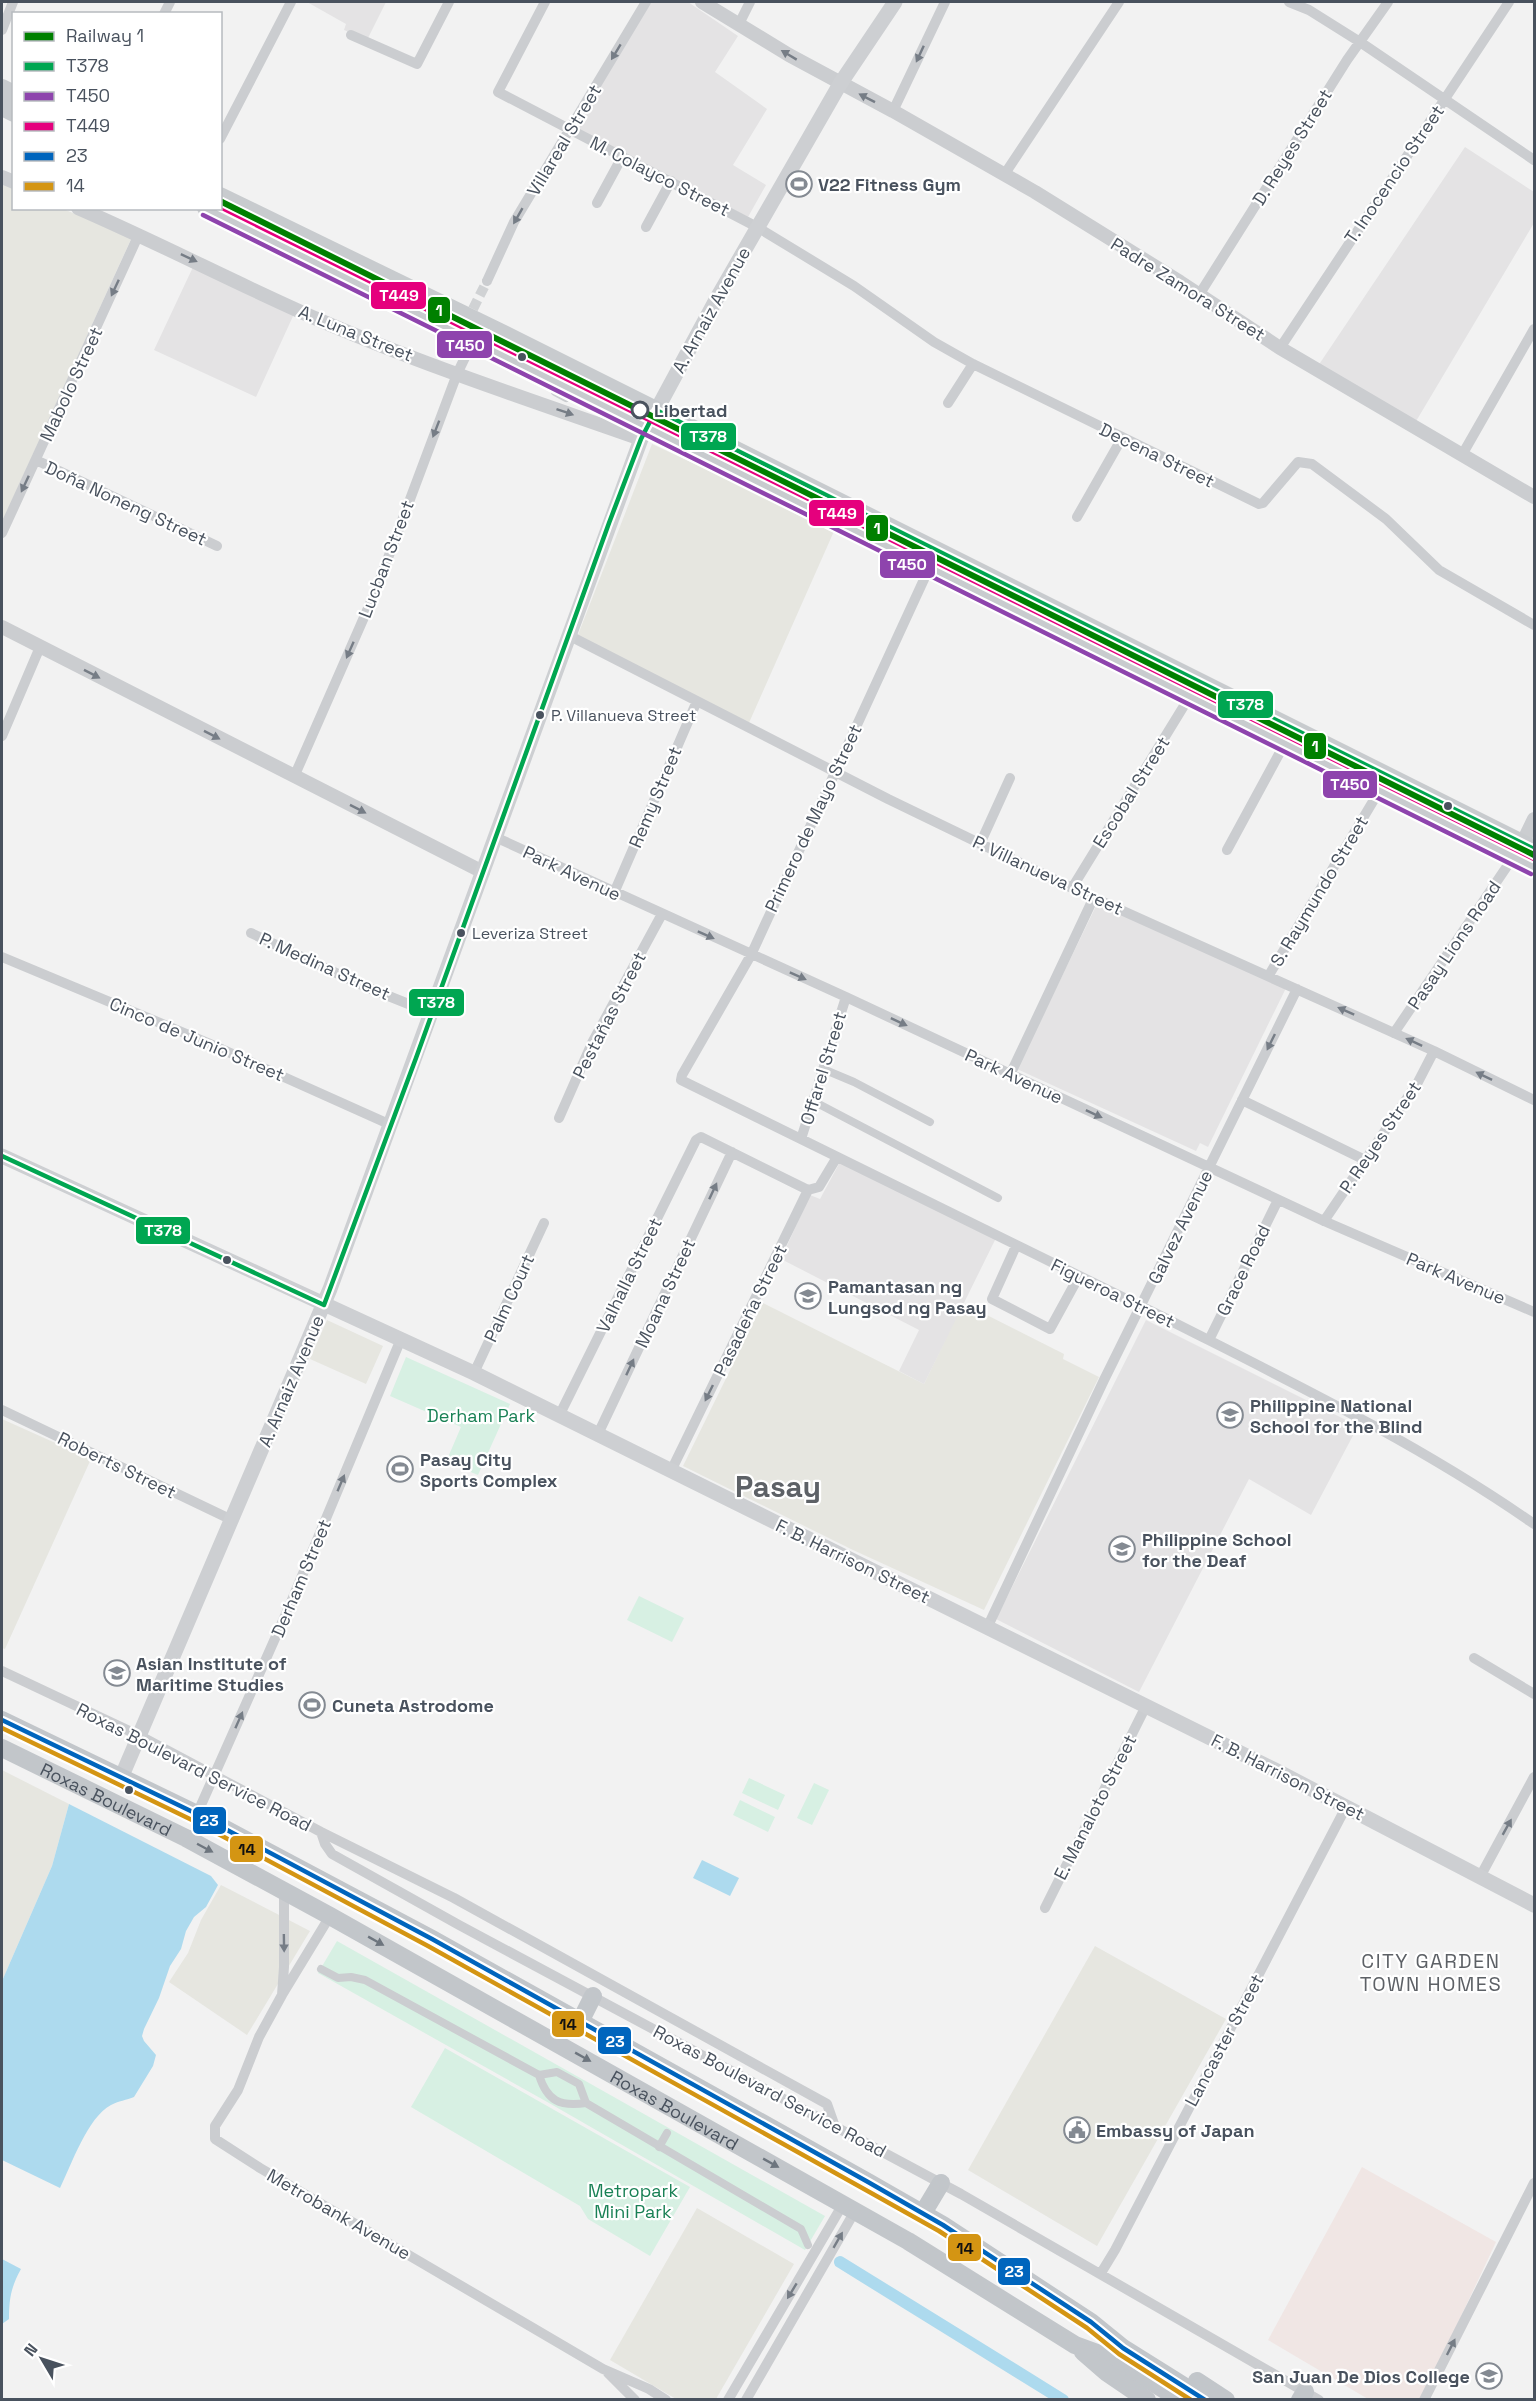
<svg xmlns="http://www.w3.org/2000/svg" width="1536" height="2401" font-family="'Space Grotesk',sans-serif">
	<rect width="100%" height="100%" fill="#f2f2f2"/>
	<path fill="#e6e6e0" d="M2 183 13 188 14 208 63 209 132 237 2 522Z
		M652 444 835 529 748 725 576 640Z
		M763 1303 924 1384 963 1303 1064 1354 1063 1359 1099 1377 984 1610 853 1550 683 1466Z
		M327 1320 383 1346 366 1384 310 1359Z
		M2 1419 91 1459 5 1649 2 1648Z
		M2 1770 69 1804 52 1866 2 1981Z
		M221 1885 310 1931 247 2035 169 1982 188 1953 201 1920Z
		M1095 1946 1226 2019 1097 2246 968 2170Z
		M697 2208 794 2264 716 2399H676L610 2360Z"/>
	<path fill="#e4e3e4" d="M307 2H386L367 40 344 30 346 24Z
		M650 2H688L738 36 715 72 767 109 733 165 766 185 748 217 574 129Z
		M1465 147 1534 192V223L1415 423 1318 366Z
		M193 267 294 314 256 397 154 350Z
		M1097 904 1287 986 1208 1147 1200 1143 1196 1151 1017 1069Z
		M840 1162 996 1238 924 1384 899 1371 919 1330 781 1259 810 1195 820 1199Z
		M1146 1320 1358 1426 1311 1515 1249 1479 1139 1692 996 1619Z"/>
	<path fill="#f0e6e4" d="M1362 2167 1496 2242 1422 2399H1368L1268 2340Z"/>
	<path fill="#d7f0e3" d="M406 1357 510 1404 478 1475 446 1462 461 1427 390 1396Z
		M639 1596 684 1618 672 1642 627 1620Z
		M749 1778 785 1795 778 1810 742 1793Z
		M814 1783 829 1790 812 1825 797 1818Z
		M740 1800 775 1817 768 1832 733 1815Z
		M337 1941 825 2216 805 2250 549 2103 318 1973Z
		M445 2048 690 2187 650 2256 588 2219 580 2206 411 2107Z"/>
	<path fill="#addaee" d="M69 1804 211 1876 218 1885 206 1907 194 1917 186 1931 181 1949 170 1966 159 1998 144 2029 142 2036 144 2041 156 2055 153 2066 134 2097C127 2100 118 2101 111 2105 87 2118 72 2164 60 2188L2 2160V1981L52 1866Z
		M702 1860 739 1878 730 1896 693 1878Z
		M2 2259 21 2269C11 2287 9 2299 9 2319L2 2324Z"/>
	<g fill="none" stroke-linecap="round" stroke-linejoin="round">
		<path stroke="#addaee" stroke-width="12" d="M840 2262 1063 2400"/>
		<path stroke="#d0d2d4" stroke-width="10" stroke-dasharray="10 5" stroke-linecap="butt" d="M473 309 487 281"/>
		<path stroke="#cbcdd0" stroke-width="8" d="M560 383 555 392 566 398
			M823 1069 854 1082 930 1122
			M813 1101 998 1198
			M321 1969 338 1978 351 1977 365 1980 539 2075 557 2072 579 2084 586 2103
			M539 2075C547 2101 560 2107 586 2103L801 2229 808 2245
			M659 2147 667 2133"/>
		<path stroke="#cbcdd0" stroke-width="10" d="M545 2 498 92 757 227 854 286 934 342 973 364 1259 504 1263 503 1298 462 1312 464 1386 519 1439 570 1534 625
			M1289 2 1309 10 1360 42 1534 160
			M164 14 170 2
			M739 24 750 2
			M2 30 13 2
			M351 35 417 64 449 2
			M893 111 945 2
			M220 139 291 2
			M1004 175 1119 2
			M597 203 622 157
			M646 227 671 181
			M487 281 514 222 646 2
			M1199 295 1347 60 1388 2
			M1280 348 1509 2
			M948 403 973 364
			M1462 455 1534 329
			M36 460 217 546
			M1077 517 1122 438
			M2 533 139 234
			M932 562 751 955 682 1075 681 1080C842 1159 1003 1238 1163 1317 1289 1381 1418 1443 1534 1524
			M568 635 888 799 1072 888 1434 1051 1534 1100
			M2 736 40 647
			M294 777 376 590 457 374 471 345V315
			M495 837 846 997 1324 1221 1534 1312
			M980 844 1010 778
			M1227 850 1285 743
			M1072 888 1190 696
			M614 893 697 701
			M251 933 366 987 431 1013
			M2 957 208 1043 391 1125
			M1269 975 1381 788
			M1394 1033 1514 856
			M1010 1075 1094 897
			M1242 1100 1365 1160
			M559 1118 592 1043 662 914
			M801 1139 846 997
			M808 1190 819 1187 837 1157
			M1324 1221 1418 1082 1434 1051
			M1016 1246 992 1299 1050 1329 1079 1276
			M1209 1340 1278 1200
			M474 1373 544 1223
			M2 1410 232 1520
			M559 1416 696 1140 701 1137 808 1190
			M598 1434 732 1152
			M671 1471 808 1190
			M987 1628 1104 1380 1297 989
			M1474 1658 1534 1694
			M2 1671 140 1736 321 1832 454 1898 827 2104 834 2124
			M197 1814 289 1607 401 1339
			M321 1832 325 1844 332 1854 459 1925 961 2194 1319 2400
			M1480 1877 1534 1777
			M1045 1908 1146 1706
			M330 1916 282 1995 259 2037 238 2090 215 2126V2139L260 2168 603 2369 649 2389 666 2400
			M282 1995 284 1967V1890
			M1101 2273 1115 2250 1346 1807
			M608 2373 635 2400
			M728 2400 843 2204
			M746 2400 855 2211
			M1424 2400 1534 2183"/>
		<path stroke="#cbcdd0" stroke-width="14" d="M702 2 789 55 893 111 1035 192 1180 282 1280 348 1534 497
			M2 177 14 182
			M78 208C159 243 237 284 317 319 423 365 533 401 641 439
			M2 627 483 872
			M1519 850 1534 819"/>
		<path stroke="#cdcfd2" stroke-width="15" d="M2 1156 474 1373 1275 1770 1534 1905
			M121 1778 330 1289 641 439 717 298 840 84 895 2"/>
		<path stroke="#c8cbce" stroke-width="18" d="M2 88 14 94
			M2 107 14 113
			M220 196 514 339 1534 849
			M206 208 1534 867"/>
		<g stroke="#c2c6ca" stroke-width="18">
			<path d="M2 1720 197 1814 432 1939 868 2182 943 2225 1091 2322 1123 2348 1206 2400"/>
			<path id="s1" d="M2 1748 186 1838 330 1916 908 2241 1075 2345 1116 2360 1181 2400"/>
			<path d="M580 2022 593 1996"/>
			<path d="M923 2213 941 2183"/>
			<path d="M1083 2352 1106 2372 1147 2400"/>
			<path d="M1197 2381 1226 2400"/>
			<path d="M1300 2400 1305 2392"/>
		</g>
		<g stroke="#fff" stroke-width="9">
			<path id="bus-1" d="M2 1156 324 1305
				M324 1305 416 1058 609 523 641 439 656 410 1534 849"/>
		</g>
		<g stroke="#fff" stroke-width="9">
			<path id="bus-2" d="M203 215 1531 874"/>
		</g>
		<g stroke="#fff" stroke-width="9">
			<path id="bus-3" d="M220 207 1534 859"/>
		</g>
		<g stroke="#fff" stroke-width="9">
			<path id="bus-4" d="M2 1720 197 1814 432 1939 868 2182 943 2225 1091 2322 1123 2348 1205 2400"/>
		</g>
		<g stroke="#fff" stroke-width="9">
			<path id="bus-5" d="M2 1728 194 1821 428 1946 864 2189 939 2231 1087 2328 1119 2354 1191 2400"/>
		</g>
		<use href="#bus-1" stroke="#00a651" stroke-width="4.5"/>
		<use href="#bus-2" stroke="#8e44ad" stroke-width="4.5"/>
		<use href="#bus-3" stroke="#e5007d" stroke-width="4.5"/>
		<use href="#bus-4" stroke="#0065bd" stroke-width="4.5"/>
		<use href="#bus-5" stroke="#d49513" stroke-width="4.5"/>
		<g stroke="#fff" stroke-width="10">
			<path id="rail-1" d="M220 201 1534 855"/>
		</g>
		<use href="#rail-1" stroke="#008000" stroke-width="6"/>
	</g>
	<defs><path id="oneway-solid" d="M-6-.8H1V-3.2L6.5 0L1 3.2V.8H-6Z" transform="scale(1.5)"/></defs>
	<g fill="#767d86">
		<use href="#oneway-solid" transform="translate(616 52) rotate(121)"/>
		<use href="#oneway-solid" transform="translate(920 54) rotate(115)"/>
		<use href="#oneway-solid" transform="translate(789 55) rotate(-149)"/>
		<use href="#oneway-solid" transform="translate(867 98) rotate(-153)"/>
		<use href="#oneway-solid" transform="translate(518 216) rotate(120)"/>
		<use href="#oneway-solid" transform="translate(189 258) rotate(25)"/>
		<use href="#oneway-solid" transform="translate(115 288) rotate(115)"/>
		<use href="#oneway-solid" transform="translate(565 412) rotate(19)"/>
		<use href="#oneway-solid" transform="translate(436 429) rotate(111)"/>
		<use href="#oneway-solid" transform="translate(25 484) rotate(115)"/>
		<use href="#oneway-solid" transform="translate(350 650) rotate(114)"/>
		<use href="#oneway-solid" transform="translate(92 674) rotate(27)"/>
		<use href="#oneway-solid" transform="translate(212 735) rotate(27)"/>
		<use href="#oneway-solid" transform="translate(358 809) rotate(27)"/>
		<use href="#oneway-solid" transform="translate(706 935) rotate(24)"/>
		<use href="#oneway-solid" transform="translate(798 976) rotate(24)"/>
		<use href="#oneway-solid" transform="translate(1346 1011) rotate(-156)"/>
		<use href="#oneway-solid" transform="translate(899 1022) rotate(25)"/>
		<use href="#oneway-solid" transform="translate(1271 1042) rotate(116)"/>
		<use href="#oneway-solid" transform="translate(1414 1042) rotate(-155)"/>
		<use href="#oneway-solid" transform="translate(1484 1076) rotate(-154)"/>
		<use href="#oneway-solid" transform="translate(1094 1114) rotate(25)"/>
		<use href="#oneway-solid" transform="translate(713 1191) rotate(-65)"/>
		<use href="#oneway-solid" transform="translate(630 1367) rotate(-65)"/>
		<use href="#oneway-solid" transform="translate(709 1393) rotate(116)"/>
		<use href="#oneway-solid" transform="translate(341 1483) rotate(-67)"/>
		<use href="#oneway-solid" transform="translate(239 1720) rotate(-66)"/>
		<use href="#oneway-solid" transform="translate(1507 1827) rotate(-61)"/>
		<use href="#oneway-solid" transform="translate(284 1943) rotate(89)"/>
		<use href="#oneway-solid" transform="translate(838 2240) rotate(-60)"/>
		<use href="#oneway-solid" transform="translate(792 2291) rotate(121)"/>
		<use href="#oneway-solid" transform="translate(1451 2347) rotate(-63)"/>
	</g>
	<g fill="#6d757e">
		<use href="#oneway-solid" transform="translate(205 1848) rotate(28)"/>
		<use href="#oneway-solid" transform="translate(376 1941) rotate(29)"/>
		<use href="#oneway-solid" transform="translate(583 2057) rotate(29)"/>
		<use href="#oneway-solid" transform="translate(771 2163) rotate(29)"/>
	</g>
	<defs>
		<g id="stadium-ring" transform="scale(1.35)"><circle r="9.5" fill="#fff" stroke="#848a92" stroke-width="1.5"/><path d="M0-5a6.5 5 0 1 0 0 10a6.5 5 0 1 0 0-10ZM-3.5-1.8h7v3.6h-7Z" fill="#848a92"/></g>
		<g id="university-ring" transform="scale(1.35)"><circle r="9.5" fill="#fff" stroke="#848a92" stroke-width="1.5"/><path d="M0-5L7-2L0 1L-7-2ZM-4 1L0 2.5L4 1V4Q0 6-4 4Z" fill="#848a92"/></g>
		<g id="school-ring" transform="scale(1.35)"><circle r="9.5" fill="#fff" stroke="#848a92" stroke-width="1.5"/><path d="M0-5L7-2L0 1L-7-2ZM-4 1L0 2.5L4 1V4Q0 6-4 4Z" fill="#848a92"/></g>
		<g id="civic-ring" transform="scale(1.35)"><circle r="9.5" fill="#fff" stroke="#848a92" stroke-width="1.5"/><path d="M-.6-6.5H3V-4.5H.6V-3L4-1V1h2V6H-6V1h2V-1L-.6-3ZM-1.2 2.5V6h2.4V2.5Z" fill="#848a92"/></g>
	</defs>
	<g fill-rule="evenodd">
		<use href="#stadium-ring" x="799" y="184"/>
		<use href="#university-ring" x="808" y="1296"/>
		<use href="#school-ring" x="1230" y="1415"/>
		<use href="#stadium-ring" x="400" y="1469"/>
		<use href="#school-ring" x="1122" y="1549"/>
		<use href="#university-ring" x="117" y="1673"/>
		<use href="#stadium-ring" x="312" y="1705"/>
		<use href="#civic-ring" x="1077" y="2130"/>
		<use href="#university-ring" x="1489" y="2376"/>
	</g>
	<g fill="#49525e" stroke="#fff" stroke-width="2">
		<circle cx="522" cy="357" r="5"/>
		<circle cx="540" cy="715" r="5"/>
		<circle cx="1448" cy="806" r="5"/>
		<circle cx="461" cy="933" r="5"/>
		<circle cx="227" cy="1260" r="5"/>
		<circle cx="129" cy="1790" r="5"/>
	</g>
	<circle fill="#fff" stroke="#49525e" stroke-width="3" cx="640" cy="410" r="8"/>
	<g text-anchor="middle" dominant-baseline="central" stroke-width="4.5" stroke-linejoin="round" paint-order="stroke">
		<g font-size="16" fill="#49525e" stroke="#fff" text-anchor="start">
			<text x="551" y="715">P. Villanueva Street</text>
			<text x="472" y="933">Leveriza Street</text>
		</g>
		<g font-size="18" fill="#49525e" stroke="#fff">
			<text transform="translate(564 140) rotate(-59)">Villareal Street</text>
			<text transform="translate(1292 147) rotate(-58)">D. Reyes Street</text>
			<text transform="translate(1394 174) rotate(-56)">T. Inocencio Street</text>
			<text transform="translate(660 176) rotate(27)">M. Colayco Street</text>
			<text transform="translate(1188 289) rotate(32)">Padre Zamora Street</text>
			<text transform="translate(711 310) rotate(-61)">A. Arnaiz Avenue</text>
			<text transform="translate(356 333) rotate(22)">A. Luna Street</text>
			<text transform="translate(71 384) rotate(-65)">Mabolo Street</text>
			<text transform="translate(1157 455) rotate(26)">Decena Street</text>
			<text transform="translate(126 503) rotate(25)">Doña Noneng Street</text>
			<text transform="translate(386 559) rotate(-69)">Lucban Street</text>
			<text transform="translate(1131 792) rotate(-58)">Escobal Street</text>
			<text transform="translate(655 797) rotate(-67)">Remy Street</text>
			<text transform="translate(813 818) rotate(-65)">Primero de Mayo Street</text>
			<text transform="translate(572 873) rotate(25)">Park Avenue</text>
			<text transform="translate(1048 875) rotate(25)">P. Villanueva Street</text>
			<text transform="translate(1319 891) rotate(-59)">S. Raymundo Street</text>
			<text transform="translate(1454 945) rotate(-56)">Pasay Lions Road</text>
			<text transform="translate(325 966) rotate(24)">P. Medina Street</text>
			<text transform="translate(609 1015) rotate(-63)">Pestañas Street</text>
			<text transform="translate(197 1039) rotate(23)">Cinco de Junio Street</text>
			<text transform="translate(823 1068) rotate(-73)">Offarel Street</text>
			<text transform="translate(1014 1076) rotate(25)">Park Avenue</text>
			<text transform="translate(1380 1137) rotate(-56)">P. Reyes Street</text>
			<text transform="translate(1180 1227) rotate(-64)">Galvez Avenue</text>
			<text transform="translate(1243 1270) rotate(-64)">Grace Road</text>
			<text transform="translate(629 1275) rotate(-64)">Valhalla Street</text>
			<text transform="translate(1456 1278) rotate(23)">Park Avenue</text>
			<text transform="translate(665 1293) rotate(-65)">Moana Street</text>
			<text transform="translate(1113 1293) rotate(26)">Figueroa Street</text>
			<text transform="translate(509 1298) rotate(-65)">Palm Court</text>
			<text transform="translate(750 1310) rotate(-64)">Pasadeña Street</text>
			<text transform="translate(291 1381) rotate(-67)">A. Arnaiz Avenue</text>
			<text transform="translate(117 1465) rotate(26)">Roberts Street</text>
			<text transform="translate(853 1561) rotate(26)">F. B. Harrison Street</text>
			<text transform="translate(301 1578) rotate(-67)">Derham Street</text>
			<text transform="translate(194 1767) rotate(27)">Roxas Boulevard Service Road</text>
			<text transform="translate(1288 1777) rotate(27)">F. B. Harrison Street</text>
			<text stroke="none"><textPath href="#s1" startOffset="116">Roxas Boulevard</textPath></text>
			<text transform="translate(1095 1807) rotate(-63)">E. Manaloto Street</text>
			<text transform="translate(1224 2040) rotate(-62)">Lancaster Street</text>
			<text transform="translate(770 2091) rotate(28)">Roxas Boulevard Service Road</text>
			<text stroke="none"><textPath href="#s1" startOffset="764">Roxas Boulevard</textPath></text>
			<text transform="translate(339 2214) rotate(30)">Metrobank Avenue</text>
		</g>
		<g font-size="18" font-weight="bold" fill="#49525e" stroke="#fff" text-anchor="start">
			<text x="818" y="184">V22 Fitness Gym</text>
			<text x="828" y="1286">Pamantasan ng<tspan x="828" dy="21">Lungsod ng Pasay</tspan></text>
			<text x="1250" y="1405">Philippine National<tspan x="1250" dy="21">School for the Blind</tspan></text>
			<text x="420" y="1459">Pasay City<tspan x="420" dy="21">Sports Complex</tspan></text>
			<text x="1142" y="1539">Philippine School<tspan x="1142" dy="21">for the Deaf</tspan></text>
			<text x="136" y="1663">Asian Institute of<tspan x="136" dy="21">Maritime Studies</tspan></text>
			<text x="332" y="1705">Cuneta Astrodome</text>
			<text x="1096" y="2130">Embassy of Japan</text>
			<text x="1470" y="2376" text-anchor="end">San Juan De Dios College</text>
		</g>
		<g font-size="18" font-weight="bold" fill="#49525e" stroke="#fff" text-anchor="start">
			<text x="654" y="410">Libertad</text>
		</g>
		<g font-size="18" fill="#198155" stroke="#fff">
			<text x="481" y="1415">Derham Park</text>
			<text x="633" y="2190">Metropark<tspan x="633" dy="21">Mini Park</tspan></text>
		</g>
		<g font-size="20" letter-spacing="1.5" fill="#5d6166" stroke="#fff">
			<text x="1431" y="1961">CITY GARDEN<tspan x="1431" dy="23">TOWN HOMES</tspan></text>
		</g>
		<g font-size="30" font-weight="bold" fill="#5d6166" stroke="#fff">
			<text x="778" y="1486">Pasay</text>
		</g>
	</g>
	<g stroke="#fff" stroke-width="2">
		<rect x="370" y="281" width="57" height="29" rx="6" fill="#e5007d"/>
		<rect x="427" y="296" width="24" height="28" rx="6" fill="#008000"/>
		<rect x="436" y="330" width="57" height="29" rx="6" fill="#8e44ad"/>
		<rect x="680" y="422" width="57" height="29" rx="6" fill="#00a651"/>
		<rect x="808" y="499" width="57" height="28" rx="6" fill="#e5007d"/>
		<rect x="865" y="514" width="24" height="28" rx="6" fill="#008000"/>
		<rect x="879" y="550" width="57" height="29" rx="6" fill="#8e44ad"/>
		<rect x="1217" y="690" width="57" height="29" rx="6" fill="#00a651"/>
		<rect x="1303" y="732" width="24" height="28" rx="6" fill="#008000"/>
		<rect x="1322" y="770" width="56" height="29" rx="6" fill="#8e44ad"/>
		<rect x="408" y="988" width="57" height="29" rx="6" fill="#00a651"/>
		<rect x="135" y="1216" width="56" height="29" rx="6" fill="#00a651"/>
		<rect x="192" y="1806" width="35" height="29" rx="6" fill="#0065bd"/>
		<rect x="229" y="1835" width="35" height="28" rx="6" fill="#d49513"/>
		<rect x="551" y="2010" width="34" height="28" rx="6" fill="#d49513"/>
		<rect x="597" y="2026" width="35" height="29" rx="6" fill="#0065bd"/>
		<rect x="947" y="2233" width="35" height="29" rx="6" fill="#d49513"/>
		<rect x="997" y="2257" width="34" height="29" rx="6" fill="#0065bd"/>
	</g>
	<g font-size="16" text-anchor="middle" font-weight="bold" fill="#fff">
		<text x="399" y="301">T449</text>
		<text x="439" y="316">1</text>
		<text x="465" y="351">T450</text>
		<text x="708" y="442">T378</text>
		<text x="837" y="519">T449</text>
		<text x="877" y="534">1</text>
		<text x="907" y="570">T450</text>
		<text x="1245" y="710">T378</text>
		<text x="1315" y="752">1</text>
		<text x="1350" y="790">T450</text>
		<text x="436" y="1008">T378</text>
		<text x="163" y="1236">T378</text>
		<text x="209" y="1826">23</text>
		<text x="615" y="2047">23</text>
		<text x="1014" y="2277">23</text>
	</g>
	<g font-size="16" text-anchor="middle" font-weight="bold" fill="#111">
		<text x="247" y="1855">14</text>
		<text x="568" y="2030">14</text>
		<text x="965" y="2254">14</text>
	</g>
	<rect width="1536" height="2401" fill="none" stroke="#49525e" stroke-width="6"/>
	<rect x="12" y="12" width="210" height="198" fill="#ffffff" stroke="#b6babf" stroke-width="1.5"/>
	<rect x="24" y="32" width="30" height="9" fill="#008000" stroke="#b6babf" stroke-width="1.5"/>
	<text x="66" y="42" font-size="18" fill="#49525e">Railway 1</text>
	<rect x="24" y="62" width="30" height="9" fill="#00a651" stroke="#b6babf" stroke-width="1.5"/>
	<text x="66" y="72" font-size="18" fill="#49525e">T378</text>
	<rect x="24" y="92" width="30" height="9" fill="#8e44ad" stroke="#b6babf" stroke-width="1.5"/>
	<text x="66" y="102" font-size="18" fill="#49525e">T450</text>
	<rect x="24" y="122" width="30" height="9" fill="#e5007d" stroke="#b6babf" stroke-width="1.5"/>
	<text x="66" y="132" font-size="18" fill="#49525e">T449</text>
	<rect x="24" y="152" width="30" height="9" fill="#0065bd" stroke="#b6babf" stroke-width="1.5"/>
	<text x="66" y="162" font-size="18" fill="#49525e">23</text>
	<rect x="24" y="182" width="30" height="9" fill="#d49513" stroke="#b6babf" stroke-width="1.5"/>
	<text x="66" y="192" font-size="18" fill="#49525e">14</text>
	<g transform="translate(42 2359) rotate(309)" stroke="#ffffff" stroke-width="4.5" paint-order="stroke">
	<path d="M0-4.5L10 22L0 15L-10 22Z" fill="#49525e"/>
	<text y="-9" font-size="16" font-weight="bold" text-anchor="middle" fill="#49525e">N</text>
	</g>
</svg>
